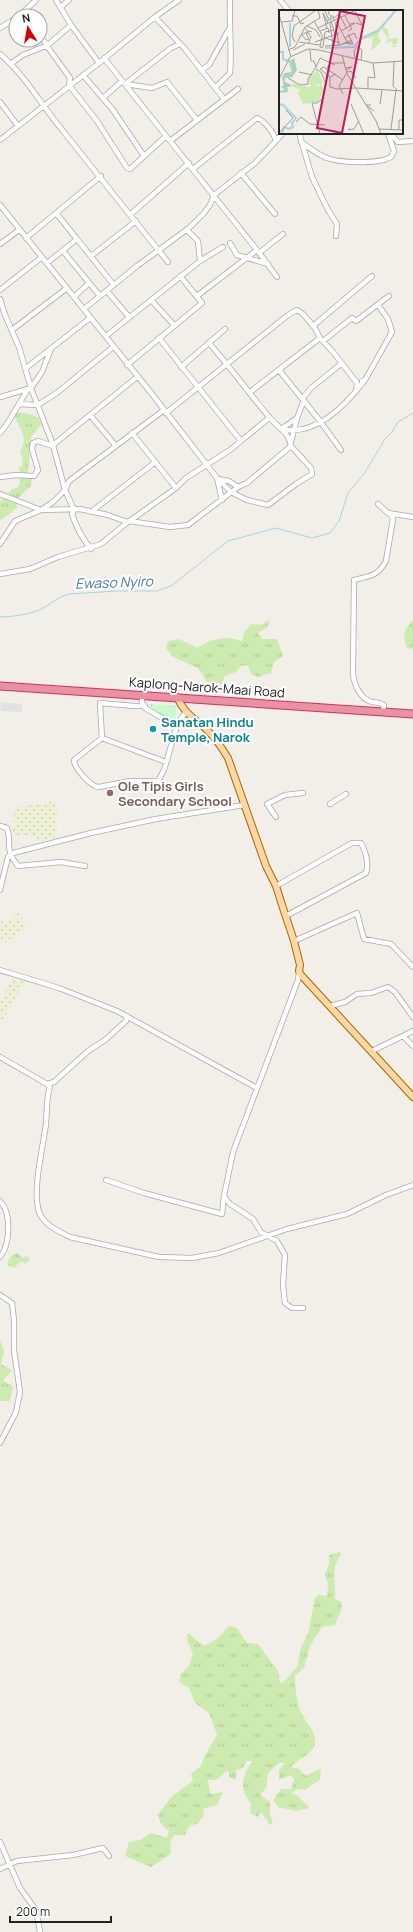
<svg xmlns="http://www.w3.org/2000/svg" width="413" height="1932" font-family="Manrope,sans-serif">
	<defs>
		<pattern id="farmland-dots" width="8" height="8" patternUnits="userSpaceOnUse"><rect width="8" height="8" fill="#eef0d5"/><path d="M2 2h.1M6 6h.1" fill="none" stroke="#ccceb7" stroke-width="1.8" stroke-linecap="round"/></pattern>
		<pattern id="grass-tufts" width="24" height="20" patternUnits="userSpaceOnUse"><rect width="24" height="20" fill="#cdebb0"/><path d="M3 7l-1-3M5 7V3M7 7l1-3M15 17l-1-3M17 17v-4M19 17l1-3" fill="none" stroke="#b0c997"/></pattern>
		<pattern id="park-tufts" width="24" height="20" patternUnits="userSpaceOnUse"><rect width="24" height="20" fill="#c8facc"/><path d="M3 7l-1-3M5 7V3M7 7l1-3M15 17l-1-3M17 17v-4M19 17l1-3" fill="none" stroke="#acd6af"/></pattern>
	</defs>
	<rect width="100%" height="100%" fill="#f2efe9"/>
	<path fill="url(#farmland-dots)" d="M55 801 59 814 57 816V829L56 831 58 837 37 842 36 836 12 835V828L17 825 13 821 14 808Z
		M16 910 28 927 4 943 0 939V919L5 925 9 924V918L15 919 14 911Z
		M14 978 26 982 0 1023V999Z"/>
	<path fill="url(#grass-tufts)" d="M19 412 30 414 39 418 41 425 31 437 28 473H23L19 471V468L22 466 23 460 20 451C29 438 20 429 14 416Z
		M19 476H28L32 479 31 486 18 498 9 495 8 493 12 489 17 488 20 484Z
		M2 499H7L17 503V508C10 512 7 517 0 520V502Z
		M270 619 268 626 258 633 262 639H277L283 656 274 662 271 673 258 677 251 674 248 665 241 666 236 672 225 676 222 684 207 682 198 668 173 657 166 648 168 641 179 639 197 648C214 638 223 635 242 641L244 632 251 624 261 625Z
		M413 620V649L407 648C402 635 404 629 413 620Z
		M17 1253 23 1258 28 1256 30 1260 25 1264 21 1261 14 1268 8 1266C7 1259 10 1256 17 1253Z
		M0 1340 4 1352 1 1364 12 1370 3 1381 13 1386 10 1401H0Z
		M340 1552 341 1555C330 1567 336 1584 335 1599L341 1602 342 1608 335 1625 322 1627 310 1646 304 1668 295 1676C295 1687 296 1699 300 1710 304 1721 320 1735 314 1747 309 1756 299 1758 291 1767L299 1769 306 1776 321 1768 320 1780 304 1790 298 1789 291 1793 297 1795 310 1808 296 1811 278 1807 273 1800 281 1789H291L294 1780 291 1775 279 1780V1770L285 1763H279L268 1773 266 1788 260 1795 270 1802V1815L273 1822 270 1825 261 1812 258 1817 250 1813 251 1803C238 1787 242 1778 252 1761H246L243 1768 236 1770V1780L230 1778 228 1770 216 1780H208L210 1794 223 1792 217 1805 203 1809 204 1816 197 1824 190 1825 185 1835H174L170 1843 171 1854 151 1867 125 1856 129 1842 140 1840 151 1833 167 1838 169 1831 161 1824 158 1815 171 1797 193 1781 191 1774 201 1766 204 1757 217 1735 209 1713 195 1703 189 1688 179 1682 181 1674 189 1666 193 1653 187 1641 188 1633 204 1646 217 1639 229 1626 237 1628 247 1643 258 1644 278 1671 280 1683 284 1682 297 1667 301 1647 308 1634 315 1598 318 1595 327 1596 328 1584 325 1574 329 1564V1555Z"/>
	<path fill="url(#park-tufts)" d="M149 704 176 706V722L153 710Z"/>
	<path fill="#e2e2e2" d="M0 702 22 704V712L1 711Z"/>
	<g fill="none" stroke-linecap="round" stroke-linejoin="round">
		<path stroke="#aad3df" stroke-width="1" d="M0 617C11 617 34 614 43 608 52 603 58 597 68 594L117 591H157L171 586 228 541 276 528 312 538 330 533 339 521 348 493 364 474 385 439 392 432 398 422 413 413"/>
		<g stroke="#a9a9a9" stroke-width="6">
			<path id="minor" d="M56 0 71 25 99 63
				M280 0 289 11
				M62 6 69 0
				M19 16 36 0
				M155 17 185 49 224 99
				M0 28 16 18
				M40 37 48 45
				M47 46 70 78 69 85 97 121 127 168 130 169 166 136
				M0 54C25 75 42 106 63 131 98 175 133 219 168 262
				M104 58 257 250 197 296
				M12 63 23 55 48 45 71 25
				M201 70 209 65 229 29
				M83 75 113 110 144 156
				M125 84 152 88 167 82 197 120
				M125 84 171 48 180 44
				M215 88 230 73C232 49 229 25 230 0
				M103 98 122 81
				M0 102 18 126
				M299 133 312 177 328 210 337 224 336 236
				M390 133 398 142 413 141
				M0 140 99 63 155 17 179 0
				M170 141 238 89
				M276 141 283 133
				M301 142C308 147 320 156 327 158 340 163 377 164 389 158 392 157 393 154 394 151L388 133
				M241 173 275 214
				M0 205 152 394 217 478 231 492 247 500 268 505 296 484 312 474 311 468 291 446
				M56 213 77 239
				M131 214 189 163
				M26 238 101 176
				M230 243 237 255 268 264
				M0 244 19 230
				M257 250 277 277
				M63 251 100 296
				M259 253 283 234
				M91 256 136 221
				M200 261 223 247
				M47 263 77 239 113 284
				M0 290 42 257
				M107 291 129 317
				M74 297 88 284
				M0 299 5 315 19 347 31 388 53 445 65 490 74 510 72 514C76 527 82 538 91 549
				M151 300 174 325
				M84 309 137 266 189 228 204 213 210 205 214 195 255 163 276 141C274 133 265 121 257 118L193 169
				M313 326 372 276
				M12 330 67 288
				M106 336 200 261 198 241 187 230
				M159 338 241 441
				M323 341 352 318 356 321 389 296
				M127 365 202 303 180 276
				M181 367 225 329
				M26 368 90 318
				M279 370 320 421 341 450
				M362 381 365 380 392 332 388 319 378 305
				M250 392 320 338
				M0 397 31 388 42 372 51 349
				M303 398 311 388 341 364
				M19 404 38 405 58 392 113 347
				M166 413 288 315 297 310 303 314 315 328 320 338 333 352 357 383 356 391
				M90 415 116 446
				M281 429C315 437 346 405 365 380
				M281 429 297 418 304 400
				M0 433 7 424 28 389
				M132 433 176 488
				M291 442 297 418
				M53 445 137 377
				M0 477 16 475 34 476 38 470 32 449 33 443 38 441 53 446
				M217 478 222 500
				M218 479 229 481 238 487
				M0 494 41 510 80 509 108 515 127 522
				M378 504 388 513 413 517
				M91 512 154 463
				M129 521 170 527 188 525 238 487 247 483 291 446C290 433 276 426 269 417 249 393 230 367 209 343
				M0 544 15 521 41 510 53 502 65 490 69 481 164 410
				M0 574 30 569 58 557 101 544 124 525 176 488 186 478 230 450 269 418
				M142 695V703L145 706V708L177 727
				M383 711 384 705C380 702 377 703 372 702 360 699 354 684 353 674L354 580C370 576 378 576 386 561L393 519 390 514
				M102 738 74 760C74 768 91 787 99 787L130 781H158L164 770 178 722 186 712
				M102 738 100 703 134 706H145
				M102 738 166 762
				M330 804 346 794
				M276 817 267 804 285 795 303 793
				M0 826 7 828C13 846 3 847 18 866L61 862 85 866
				M276 886 352 843H361C366 851 369 864 366 873L286 916
				M0 890 8 857 13 853 91 833 156 819 244 805
				M294 941 357 913 364 939 391 944 413 967
				M0 970 59 988 117 1011 257 1088
				M299 972 298 980 233 1152 224 1196 230 1204 253 1219 261 1232 277 1241 285 1255 283 1285 285 1303 292 1308H303
				M330 1006 345 1002 357 994 371 993 388 987 395 992 413 1017
				M127 1016 126 1021 105 1040 88 1051 54 1082 47 1084 50 1087C46 1098 47 1112 46 1124 43 1147 32 1190 39 1212 44 1225 58 1231 70 1237L159 1257 192 1258 219 1253 287 1229 347 1214 386 1195 413 1185
				M403 1036 413 1046
				M372 1051 413 1031
				M0 1057 47 1084
				M106 1180 144 1193 222 1214 224 1196
				M0 1201C12 1213 10 1245 0 1257
				M0 1295 12 1303 14 1320V1350L20 1392 16 1412 0 1443
				M0 1842 20 1888 36 1910 40 1932
				M0 1869 17 1861 73 1855 103 1848 109 1856"/>
		</g>
		<g stroke="#a06b00" stroke-width="8">
			<path id="major" d="M177 697C186 717 196 718 209 732 217 740 222 748 228 758L266 866 276 886 283 908 294 941 300 965 299 971 301 975 413 1097"/>
		</g>
		<g stroke="#dc2a67" stroke-width="9">
			<path id="highway" d="M0 686 413 714"/>
		</g>
		<use href="#minor" stroke="#fff" stroke-width="4.5"/>
		<use href="#major" stroke="#fcd6a4" stroke-width="6"/>
		<use href="#highway" stroke="#e892a2" stroke-width="7"/>
	</g>
	<circle fill="#0f9aa8" stroke="#fff" stroke-width="1.5" cx="153" cy="729" r="4"/>
	<circle fill="#8d6e63" stroke="#fff" stroke-width="1.5" cx="110" cy="793" r="4"/>
	<g text-anchor="middle" dominant-baseline="central" stroke-width="4" stroke-linejoin="round" paint-order="stroke">
		<g font-size="13" fill="#222" stroke="#fff">
			<text transform="translate(207 687) rotate(4)">Kaplong-Narok-Maai Road</text>
		</g>
		<g font-size="13" font-weight="bold" fill="#0d838f" stroke="#fff" text-anchor="start">
			<text x="161" y="722">Sanatan Hindu<tspan x="161" dy="15">Temple, Narok</tspan></text>
		</g>
		<g font-size="13" font-weight="bold" fill="#785e54" stroke="#fff" text-anchor="start">
			<text x="118" y="786">Ole Tipis Girls<tspan x="118" dy="15">Secondary School</tspan></text>
		</g>
		<g font-size="14" font-style="italic" fill="#4a7aab" stroke="#fff">
			<text transform="translate(114 582) rotate(-2)">Ewaso Nyiro</text>
		</g>
	</g>
	<g transform="translate(279 10)">
		<rect width="124" height="124" fill="#f2efe9"/>
		<path d="M104 16 109 20 110 29 119 28 118 34H114L118 37H114L113 31 108 33 109 28 102 18ZM101 18 99 26 102 32 92 41 94 27 83 30 82 27ZM38 60 45 73 31 75 29 69ZM13 73 30 77 35 74 41 77 40 74 42 73 45 81 39 92 24 94 19 83 22 80 14 77Z" fill="#cdebb0"/>
		<path d="M15 48 18 60 13 67 6 68V72L14 76 8 77 9 80 5 83 1 81 6 80 1 76 5 77 3 68 5 63 13 62 10 52Z" fill="#add19e"/>
		<path fill="none" stroke="#aad3df" stroke-width="2" d="M11 37V13M46 38 75 37 83 28 99 21 117 0M0 42H4V49L12 52 14 59 13 64 5 66V77L8 81 0 82M0 94 4 95 17 108 13 113 14 117 10 119 5 117 3 124"/>
		<path fill="none" stroke="#9f9d99" stroke-width="1" d="M51 0 49 3 56 11M46 1 50 10 48 11M76 1 83 15 77 13M0 4 12 47M53 5 55 8 60 4 68 19M13 6H18L22 14 25 13M66 6 73 19 69 21M51 7 56 25M35 11 44 27M57 11 69 34H74L73 32M3 12 13 11 16 0M56 12 60 35M51 13 54 36M28 16 37 20 41 27M26 18 32 27 29 34M39 18 77 0M48 18 44 3 49 13M41 21 49 18 50 23M62 21 76 13 71 14M22 25 30 21 33 22M23 25 27 30 30 29 27 24 29 23M43 27 41 37 44 38M46 28 61 33M66 28 75 23 78 29M16 32 13 26 15 16 37 0M20 32 41 35M36 32 60 23M63 34 73 32 69 24M46 36 61 35 72 30M78 36 83 40 82 50M44 37 46 22 55 20M9 40 16 37 26 17 41 8 39 0M14 40 26 34M63 45 68 64 97 111 102 124M76 48 75 41 78 37M115 52 114 76 118 80M37 57 41 48 56 55M67 58 73 57 67 60M37 59 42 62 47 74 44 88 38 93H33L41 124M41 59 45 57 64 70M41 59 51 67M47 59 52 53H66M20 62 33 65M68 62 72 61 77 68M57 64 51 67V77L58 79 76 78M9 68 21 75 29 74V69L37 57 35 51H32L31 40M0 69 11 47 29 39 40 40 94 53 124 51M77 78 124 81M89 79V67L96 68 94 53M64 84 60 76 67 64M72 94 85 124M101 94 103 80M92 95H87L95 101M17 112 22 107 31 114 46 115M70 118V120L75 119 79 112M100 119 124 120M112 119 117 80M120 120V110H123M0 123 14 108 7 100"/>
		<path fill="#c2185b" fill-opacity="0.15" stroke="#c2185b" stroke-width="2" d="M61 1 86 6 63 123 38 118Z"/>
		<rect width="124" height="124" fill="none" stroke="#222" stroke-width="2"/>
	</g>
	<g transform="translate(28 28) rotate(349)"><circle r="19" fill="#ffffff" stroke="#a7a7a7"/>
	<path d="M0-3L7 15L0 10L-7 15Z" fill="#d40000"/>
	<text y="-6" font-size="11" font-weight="bold" text-anchor="middle" fill="#222222">N</text>
	</g>
	<path d="M10 1916v6h101v-6" fill="none" stroke="#222222" stroke-width="2"/>
	<text x="16" y="1916" font-size="12" fill="#222222" stroke="#ffffff" stroke-width="3" paint-order="stroke">200 m</text>
</svg>
